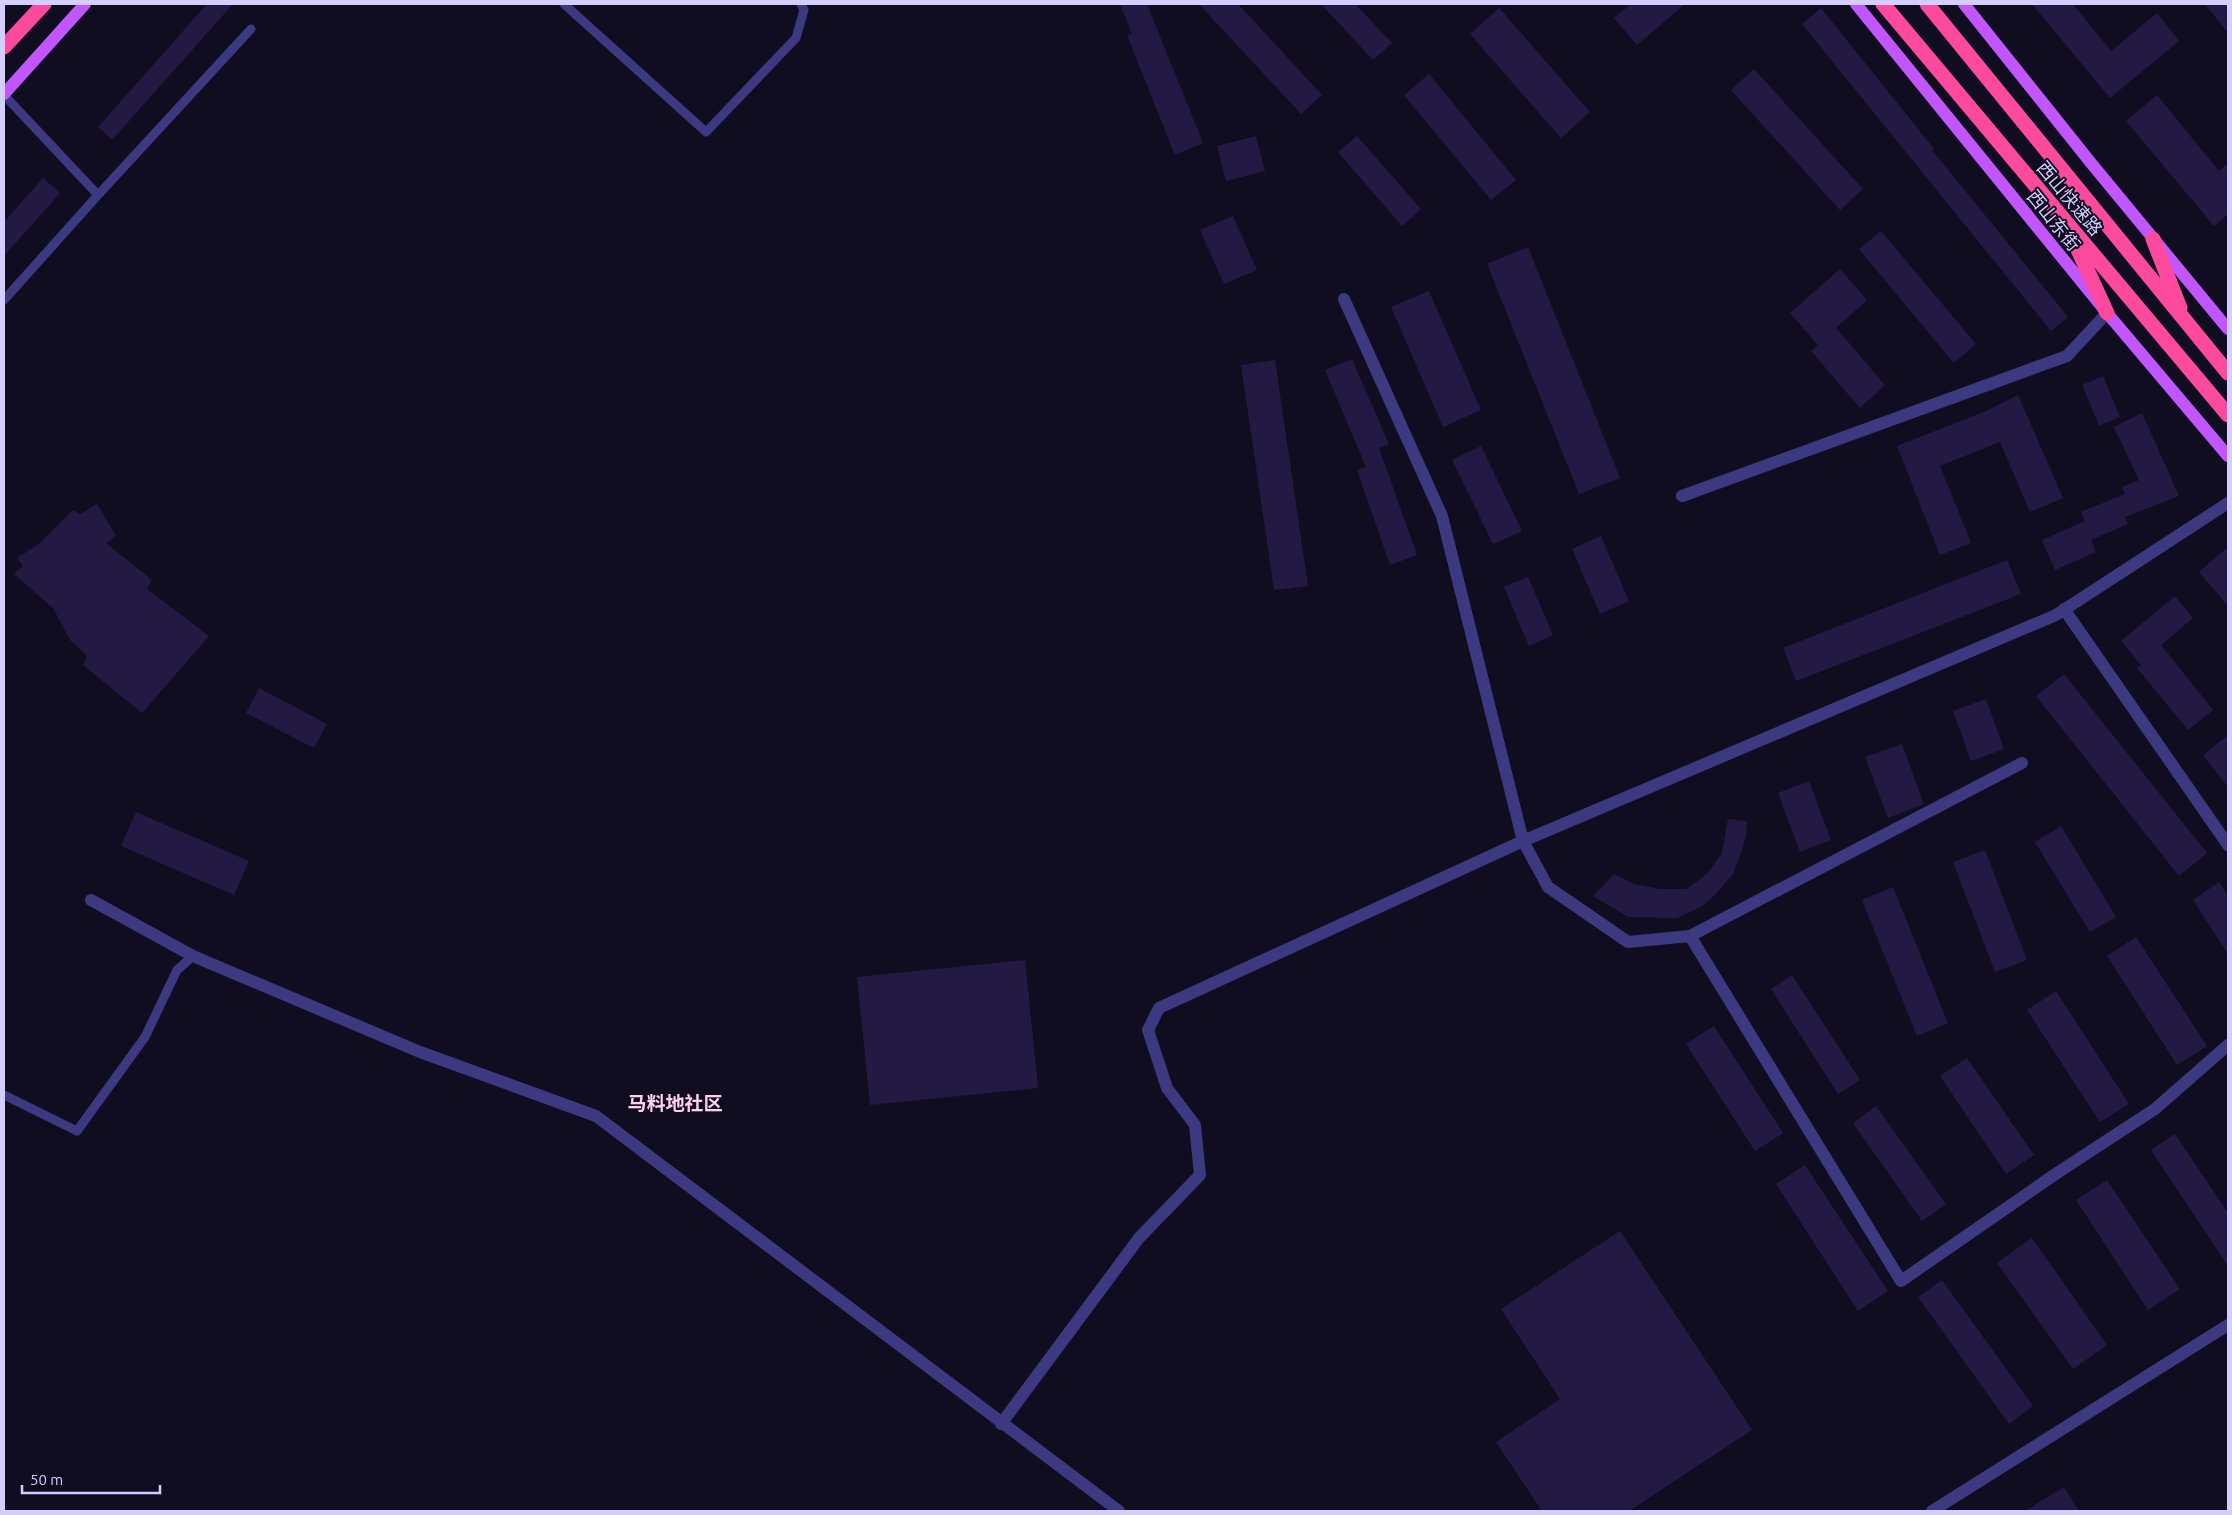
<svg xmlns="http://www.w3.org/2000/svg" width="2232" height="1515" font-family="Ubuntu,'Noto Sans SC',sans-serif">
	<rect width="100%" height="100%" fill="#110d21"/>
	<path fill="#221a42" d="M207 4H233L112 140 98 127Z
		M1120 4H1147L1203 143 1175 155 1127 35 1132 34Z
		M1199 4H1238L1322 95 1301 114Z
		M1321 4H1355L1392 43 1373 60Z
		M1631 4H1685L1637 45 1614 18Z
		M2032 4H2073L2111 51 2157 13 2179 41 2110 98Z
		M2205 4H2228V33Z
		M1499 8 1590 112 1561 138 1470 34Z
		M1821 8 1934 149 1932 150 2068 317 2051 331 1802 24Z
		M1754 69 1863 189 1840 210 1731 90Z
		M1429 74 1516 180 1491 200 1404 95Z
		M2157 95 2219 171 2228 163V214L2214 226 2126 121Z
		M1256 136 1265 171 1226 181 1217 146Z
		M1357 136 1421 209 1402 226 1338 152Z
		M43 178 60 193 4 256V222Z
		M1233 216 1257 270 1224 284 1200 230Z
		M1881 231 1976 344 1954 363 1859 249Z
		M1528 247 1620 478 1579 494 1487 264Z
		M1840 269 1867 300 1836 328 1885 385 1860 408 1811 351 1818 345 1790 313Z
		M1429 291 1481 410 1443 427 1391 307Z
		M1352 359 1389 444 1379 448 1417 555 1390 565 1357 470 1366 467 1325 370Z
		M1275 360 1308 586 1274 590 1241 365Z
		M2103 376 2120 417 2099 426 2082 385Z
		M2018 395 2063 498 2030 512 2000 442 1940 466 1971 543 1940 555 1897 446 1986 411Z
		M2142 413 2179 496 2125 517 2128 524 2091 540 2096 552 2055 570 2042 540 2085 521 2081 512 2125 494 2122 487 2139 480 2114 427Z
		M1481 446 1522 531 1493 544 1452 460Z
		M97 504 116 536 106 543 152 580 147 589 209 636 142 713 83 665 87 656 70 640 53 608 14 574 23 566 17 558 40 543 73 510 80 514Z
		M1601 536 1629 601 1600 614 1572 549Z
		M2228 547V606L2199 572Z
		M2007 560 2021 594 1796 681 1783 648Z
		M1528 577 1553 635 1529 646 1504 587Z
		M2175 596 2193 618 2161 645 2213 710 2188 730 2137 668 2141 665 2121 641Z
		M2064 674 2207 853 2179 876 2036 696Z
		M259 688 327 724 314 748 246 713Z
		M1986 699 2004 749 1971 761 1953 711Z
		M2228 735V787L2203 755Z
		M1902 744 1924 804 1888 818 1865 757Z
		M1809 781 1831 840 1800 852 1778 793Z
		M136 812 249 861 234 895 121 846Z
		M1728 819 1747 821 1746 836 1740 856 1733 874 1716 894 1701 907 1677 918 1628 917 1593 896 1614 874 1634 884 1660 889H1686L1707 874 1722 853Z
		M2061 826 2116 917 2090 932 2035 842Z
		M1985 850 2027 960 1995 972 1953 862Z
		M2219 882 2228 896V954L2193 900Z
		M1893 887 1948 1023 1917 1036 1862 900Z
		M2136 937 2207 1046 2177 1065 2107 956Z
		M1025 960 1038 1088 870 1105 857 977Z
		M1792 975 1860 1080 1838 1094 1771 989Z
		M2056 991 2129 1104 2100 1122 2027 1010Z
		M1714 1026 1783 1133 1755 1151 1686 1044Z
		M1967 1058 2034 1155 2006 1174 1940 1076Z
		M1876 1106 1946 1204 1922 1221 1853 1123Z
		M2175 1134 2228 1213V1266L2151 1150Z
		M1805 1165 1888 1291 1858 1311 1776 1184Z
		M2107 1180 2180 1289 2148 1310 2076 1200Z
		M1620 1231 1752 1430 1629 1511H1542L1496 1442 1560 1399 1501 1309Z
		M2032 1238 2107 1345 2073 1369 1997 1263Z
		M1942 1280 2033 1406 2009 1424 1918 1297Z
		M2064 1487 2079 1511H2025Z"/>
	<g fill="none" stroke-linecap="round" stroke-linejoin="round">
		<path stroke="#3c3980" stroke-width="9" d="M564 4 706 132 796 38 804 10 801 4
			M4 95 98 195 251 29
			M4 300 98 195
			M4 1095 77 1131 145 1037 177 970 193 956"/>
		<path stroke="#3c3980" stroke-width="12" d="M1344 299 1442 516 1523 841 1548 887 1628 942 1690 936 2022 763
			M1682 496 2067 356 2107 313
			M2064 609 2228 845
			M91 900 193 956 420 1052 596 1116 1119 1511
			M1690 936 1901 1281 2057 1173 2155 1109 2228 1045
			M1001 1424 1139 1238 1200 1175 1195 1125 1167 1088 1148 1030 1159 1008 1523 841 2056 615 2228 503
			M1932 1511 2228 1325"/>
		<path stroke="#c156fe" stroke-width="12" d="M1856 4 2107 313 2228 456
			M1964 4 2091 163 2228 329
			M4 94 85 4"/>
		<path stroke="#fe4a9e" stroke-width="15" d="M1883 4 2228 415
			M1927 4 2228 373
			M4 47 44 4
			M2153 239 2180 308
			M2074 241 2107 313"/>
	</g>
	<g text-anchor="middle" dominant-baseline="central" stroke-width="4" stroke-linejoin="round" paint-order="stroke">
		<g font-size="18" fill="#d4ceff" stroke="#110d21">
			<text transform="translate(2070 198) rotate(50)">西山快速路</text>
			<text transform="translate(2054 220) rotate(51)">西山东街</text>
		</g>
		<g font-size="19" font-weight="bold" fill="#ffd0ed" stroke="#110d21">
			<text x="675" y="1103">马料地社区</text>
		</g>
	</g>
	<rect width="2232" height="1515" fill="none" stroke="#d4ceff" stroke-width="10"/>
	<path d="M22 1485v8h138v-8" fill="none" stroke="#d4ceff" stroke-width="2.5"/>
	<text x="30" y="1485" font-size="15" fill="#d4ceff" stroke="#110d21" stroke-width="4" paint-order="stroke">50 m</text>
</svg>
